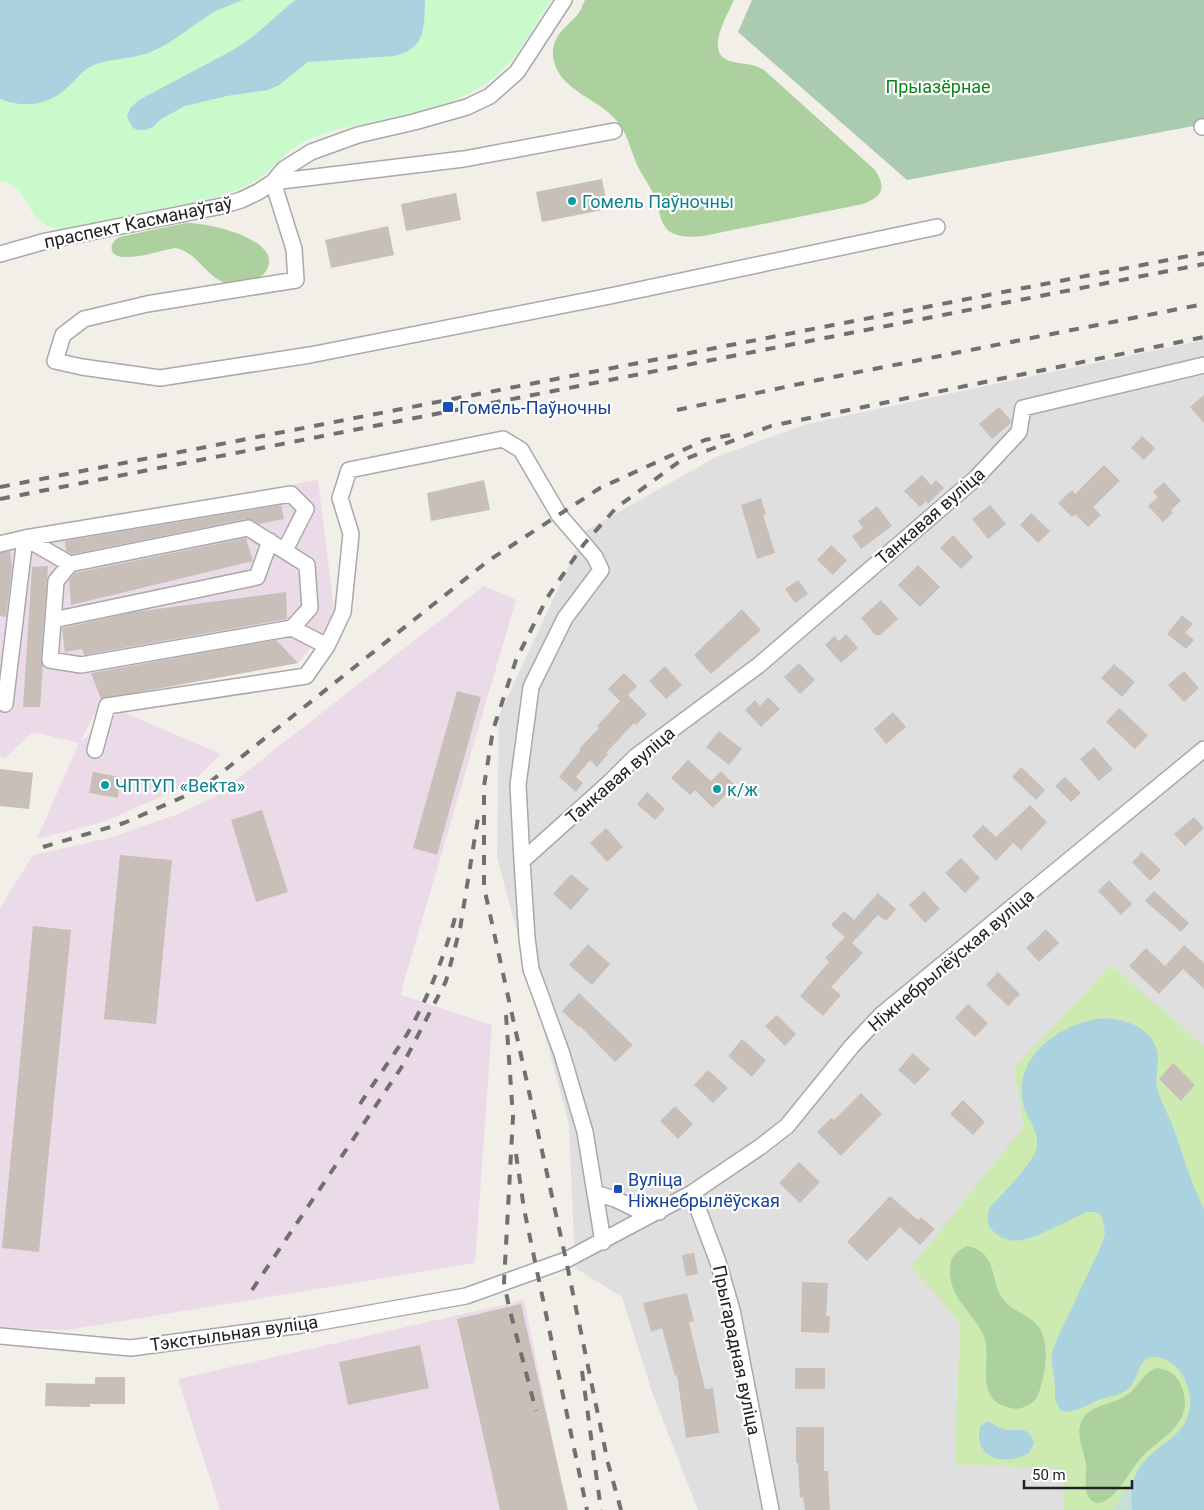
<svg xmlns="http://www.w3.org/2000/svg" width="1204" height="1510" font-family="Roboto,sans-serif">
	<rect width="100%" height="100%" fill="#f2efe9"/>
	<path fill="#e0dfdf" d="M1204 340V1510H698L653 1395 622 1297 575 1268 569 1124 497 857 499 715 585 531 716 457 807 424Z"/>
	<path fill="#ebdbe8" d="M318 480 335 618 298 663 102 699 80 742 120 711 221 754 192 783 103 822 37 839 79 743 33 732 5 758 0 757V541Z
		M484 586 516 600 403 985 401 995 492 1025 475 1263 67 1330 0 1328V908L33 855 109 838 178 814 214 797Z
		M524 1300 567 1510H220L178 1379Z"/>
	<path fill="#cdebb0" d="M1111 965 1204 1046V1510H1063V1469L955 1464 960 1322 911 1267 1024 1126 1014 1068Z"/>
	<path fill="#add19e" d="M585 0H734C726 18 702 57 734 62 747 65 752 63 764 70L875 170C887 188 882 197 863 204L703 236C693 237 682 238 672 233 659 226 660 209 655 197 650 186 643 177 638 167 632 154 629 140 622 128 605 98 556 93 553 55 552 35 567 27 578 14 581 10 583 4 585 0Z
		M186 223C205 222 286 239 266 271 261 278 254 281 247 283 242 283 236 285 231 284 208 282 198 251 175 248 159 251 140 258 123 257 109 256 108 244 119 237Z
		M967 1246C997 1252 990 1277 1001 1296 1011 1314 1034 1313 1042 1333 1049 1349 1045 1374 1040 1389 1038 1397 1034 1403 1026 1406 1019 1410 1012 1409 1004 1406 973 1394 994 1357 983 1334 972 1311 948 1297 950 1268 950 1257 957 1251 967 1246Z
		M1158 1368C1169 1370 1177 1375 1181 1385 1197 1424 1160 1437 1140 1459 1129 1472 1121 1490 1107 1500 1103 1502 1100 1503 1096 1503 1081 1499 1087 1476 1086 1465 1084 1449 1073 1432 1084 1417 1094 1404 1115 1404 1127 1395 1140 1386 1142 1372 1158 1368Z"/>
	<path fill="#c6e0d4" d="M1136 1473 1133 1486 1132 1510H1113Z"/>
	<path fill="#aacbaf" d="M752 0H1204V124L907 180 738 32Z"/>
	<path fill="#c8facc" d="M0 0H551C534 27 518 59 492 79 441 119 364 115 305 141 290 148 280 161 267 172 250 186 230 193 209 199L64 229C22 228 33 184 0 181Z"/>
	<path fill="#aad3df" d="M0 0H243C233 4 223 7 214 12 193 24 175 42 153 51 133 60 106 58 90 67 82 71 77 79 70 85 51 105 26 109 0 99Z
		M295 0H425C424 28 426 49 394 56L308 62 279 85 268 90 227 96 185 106 161 119 153 127 145 130H138L133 128 127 117 130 108 139 100 233 50 251 38Z
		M1106 1018C1125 1020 1144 1025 1154 1043 1163 1059 1153 1074 1158 1092 1162 1104 1169 1115 1173 1127 1183 1154 1191 1183 1204 1209V1510H1132C1131 1499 1131 1483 1137 1472 1151 1444 1186 1441 1190 1406 1191 1396 1188 1385 1183 1376 1179 1368 1172 1362 1164 1359 1137 1349 1142 1375 1129 1388 1120 1396 1111 1396 1101 1399 1091 1403 1082 1408 1073 1411 1068 1412 1065 1412 1061 1411L1055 1400V1386L1052 1363V1353L1057 1339 1102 1244 1105 1233 1102 1216 1095 1212H1087C1075 1218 1063 1223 1051 1229 1032 1238 1011 1249 993 1231 986 1224 986 1215 991 1206 1003 1193 1034 1163 1037 1146 1039 1131 1028 1121 1024 1107 1010 1057 1062 1021 1106 1018Z
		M987 1421C993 1423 997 1427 1003 1429 1016 1433 1029 1423 1034 1443L1030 1452C1008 1467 973 1460 980 1427Z"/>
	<path fill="#c7bfb8" d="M602 179 608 209 542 222 536 192Z
		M456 193 461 220 406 231 401 204Z
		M388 226 394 255 331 268 325 240Z
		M1204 395V423L1190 407Z
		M999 407 1011 421V423L992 439 979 424Z
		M1142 436 1155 448 1144 460 1131 448Z
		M1104 465 1120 481 1093 507 1101 515 1088 527 1075 514 1072 517 1058 503 1072 490 1075 494Z
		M922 475 931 485 936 480 944 488 928 504 926 501 920 507 904 491Z
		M484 480 490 510 431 521 427 493Z
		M1164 482 1181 501 1171 510 1173 513 1163 522 1148 506 1158 497 1153 492Z
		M761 498 766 514 763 515 775 553 757 559 741 505Z
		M281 505 284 519 259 524 252 520 246 519 72 554 66 551 65 541Z
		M990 505 1006 524 988 539 972 519Z
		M877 506 892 526 861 549 852 536 863 528 858 521Z
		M1031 513 1050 531 1038 543 1020 525Z
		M953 535 973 557 961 569 940 548Z
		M246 538 253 561 71 605 69 580 75 573Z
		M831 545 847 560 833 575 817 560Z
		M10 551 12 567 6 617 0 616V553Z
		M918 565 940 587 920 607 898 585Z
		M48 566 41 659 43 665 40 707H23L32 567Z
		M798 580 808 594 795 603 785 589Z
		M286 592 287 619 84 655 82 649 65 652 62 628 134 612Z
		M881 600 898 619 880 635H875L861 618Z
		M742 609 761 630 711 674 694 655Z
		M1182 615 1193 624 1185 633 1194 640 1186 649 1167 634Z
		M846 634 858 648 841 663 825 645 834 636 839 641Z
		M276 640 298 663 101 699 91 673Z
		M799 663 815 680 800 694 784 677Z
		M1114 664 1135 682 1122 697 1101 678Z
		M665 666 682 685 666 699 649 681Z
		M1184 671 1199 688 1184 702 1168 685Z
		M624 673 637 686 628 695 647 714 636 725 634 723 606 753 608 754 597 767 590 760 576 777 583 783 576 792 559 777 580 751 579 749 599 728 597 726 620 701 608 689Z
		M457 691 481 697 437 855 413 848Z
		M768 697 780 709 761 727 745 710 755 700 760 706Z
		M1119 708 1148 735 1135 749 1106 722Z
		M893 712 906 727 886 744 874 729Z
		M719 731 742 749 729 765 706 747Z
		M1094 747 1113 769 1099 781 1080 759Z
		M688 760 711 781 721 771 735 785 713 808 695 790 690 795 671 778Z
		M1021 767 1045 790 1036 800 1012 777Z
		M0 769 33 773 29 809 0 806Z
		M93 772 120 777 118 798 89 793Z
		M1065 777 1081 793 1071 802 1055 786Z
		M647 792 665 809 655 820 637 804Z
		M1030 805 1047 822 1021 850 1013 843 996 861 972 836 983 825 996 837Z
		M262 810 288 892 256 902 231 820Z
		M1194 817 1204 828 1185 846 1174 834Z
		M606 828 623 847 607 862 590 843Z
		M1142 852 1161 870 1150 881 1132 862Z
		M120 855 172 860 156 1024 104 1019Z
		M961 858 980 878 965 893 945 873Z
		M571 874 589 889 571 910 553 894Z
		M1109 880 1132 904 1121 915 1098 891Z
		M924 891 940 909 925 923 909 905Z
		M1154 891 1189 923 1181 932 1145 901Z
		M878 893 896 909 886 921 878 915 852 943 863 953 831 987 841 995 823 1016 800 996 829 962 825 958 845 937 831 925 844 911 854 920Z
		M33 926 71 930 39 1252 2 1248Z
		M1046 929 1059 943 1039 962 1026 948Z
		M588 944 610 964 592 985 569 965Z
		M1184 945 1204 963V989L1183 969 1159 994 1129 966 1146 948 1165 966Z
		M998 972 1020 994 1008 1006 986 985Z
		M579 993 633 1045 615 1062 580 1026 579 1027 562 1011Z
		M968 1004 988 1023 975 1037 955 1018Z
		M777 1015 796 1034 785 1046 765 1026Z
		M742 1039 766 1060 752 1077 728 1056Z
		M913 1053 930 1069 915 1085 898 1070Z
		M1173 1063 1195 1085 1181 1101 1159 1079Z
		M708 1070 728 1088 713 1103 694 1085Z
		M861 1093 882 1114 841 1156 817 1132 831 1118 834 1120Z
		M963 1100 985 1122 973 1135 950 1114Z
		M675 1106 693 1124 678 1139 660 1121Z
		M799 1162 820 1182 800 1203 779 1183Z
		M890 1196 918 1220 921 1217 935 1229 920 1245 900 1227 867 1261 847 1242Z
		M694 1253 698 1274 686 1276 682 1255Z
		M802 1282 828 1283 826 1316H830L829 1333 801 1332Z
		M687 1293 694 1321 689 1322 705 1389 713 1388 719 1433 686 1438 677 1375 675 1376 662 1328 651 1332 643 1303Z
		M521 1304 568 1510H500L457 1319Z
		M420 1345 429 1388 348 1405 339 1362Z
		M795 1368H825V1389H795Z
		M95 1377H125V1404H90V1407L45 1406 46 1383 95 1384Z
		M796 1427H824V1471H828L830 1510H805L803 1497 800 1498 798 1463H796Z"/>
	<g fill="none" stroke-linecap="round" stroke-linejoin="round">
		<g stroke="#a9a9a9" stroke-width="18">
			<path id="minor" d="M1202 127H1204
				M614 131 464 159 273 182 294 249 296 280 147 304 84 319 63 335 55 361 82 367 160 378 310 355 610 296 937 227
				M0 254 46 241 222 206 241 200 258 192 273 182 284 169 311 152 358 135 414 122 467 107 490 96 517 72 564 0
				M25 538 70 564 248 528 307 565 310 608 292 628
				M0 544 25 538 291 494 306 509 285 550
				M70 564 56 581 50 660 81 665 292 628 327 646
				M53 620 257 577 270 541
				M5 704 25 538
				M95 750 107 706 306 676 327 646 343 612 351 534 340 498 349 470 503 439 521 450 559 515 584 544 595 557 601 570 565 618 531 687 518 785 522 861
				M595 1193 615 1199 636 1209 659 1212
				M692 1193 718 1262 732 1310 771 1510
				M603 1242 585 1132 562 1054 531 969 527 938 522 861 610 782 635 757 759 665 976 478 1019 432 1023 408 1204 365
				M0 1336 131 1348 309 1324 466 1296 566 1260 692 1193 760 1147 787 1126 852 1046 881 1015 1204 749"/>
		</g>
		<use href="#minor" stroke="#fff" stroke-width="15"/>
		<path stroke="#707070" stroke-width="4" stroke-dasharray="10 10" stroke-linecap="butt" d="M677 410 818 380 1204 304
			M0 487 1204 253
			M0 499 1204 264
			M43 847 124 823 201 789 488 561 600 488 705 440 740 433
			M506 1015 513 1117 504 1282 509 1307 536 1411
			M360 1104C375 1081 391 1059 406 1036 429 997 445 954 457 911
			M516 1154 524 1209 587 1510
			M252 1290 401 1068 446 981 460 929 478 818
			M582 1371 601 1510
			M621 1510 608 1463 566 1260 484 887V786L493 730 516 660 547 598 584 544 616 508 680 461 771 426 1204 337"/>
	</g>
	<g fill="#0f9aa8" stroke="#fff" stroke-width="2">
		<circle cx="572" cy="201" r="5"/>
		<circle cx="105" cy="785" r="5"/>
		<circle cx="717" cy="789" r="5"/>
	</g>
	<g fill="#1a4fb4" stroke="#fff" stroke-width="2">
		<rect x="442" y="401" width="12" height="12" rx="2.5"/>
		<rect x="613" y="1184" width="10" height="10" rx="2.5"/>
	</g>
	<g text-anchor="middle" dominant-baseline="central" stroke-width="4.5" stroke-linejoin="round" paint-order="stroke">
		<g font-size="18" fill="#0c8416" stroke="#fff">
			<text x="938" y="86">Прыазёрнае</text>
		</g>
		<g font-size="18" fill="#0d838f" stroke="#fff" text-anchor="start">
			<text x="582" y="201">Гомель Паўночны</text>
			<text x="115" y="785">ЧПТУП «Векта»</text>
			<text x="727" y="789">к/ж</text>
		</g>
		<g font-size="18" fill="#222" stroke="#fff">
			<text transform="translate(138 222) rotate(-12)">праспект Касманаўтаў</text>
			<text transform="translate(930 516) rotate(-41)">Танкавая вуліца</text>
			<text transform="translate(620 775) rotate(-41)">Танкавая вуліца</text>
			<text transform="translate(951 960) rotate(-40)">Ніжнебрылёўская вуліца</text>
			<text transform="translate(234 1333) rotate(-8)">Тэкстыльная вуліца</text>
			<text transform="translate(737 1350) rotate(78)">Прыгарадная вуліца</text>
		</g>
		<g font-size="18" fill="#164399" stroke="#fff" text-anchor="start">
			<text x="459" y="407">Гомель-Паўночны</text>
			<text x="628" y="1179">Вуліца<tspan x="628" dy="21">Ніжнебрылёўская</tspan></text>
		</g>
	</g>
	<path d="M1024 1480v8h108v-8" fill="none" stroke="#222222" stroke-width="2.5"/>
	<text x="1032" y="1480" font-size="15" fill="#222222" stroke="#ffffff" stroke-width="4" paint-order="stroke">50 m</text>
</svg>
